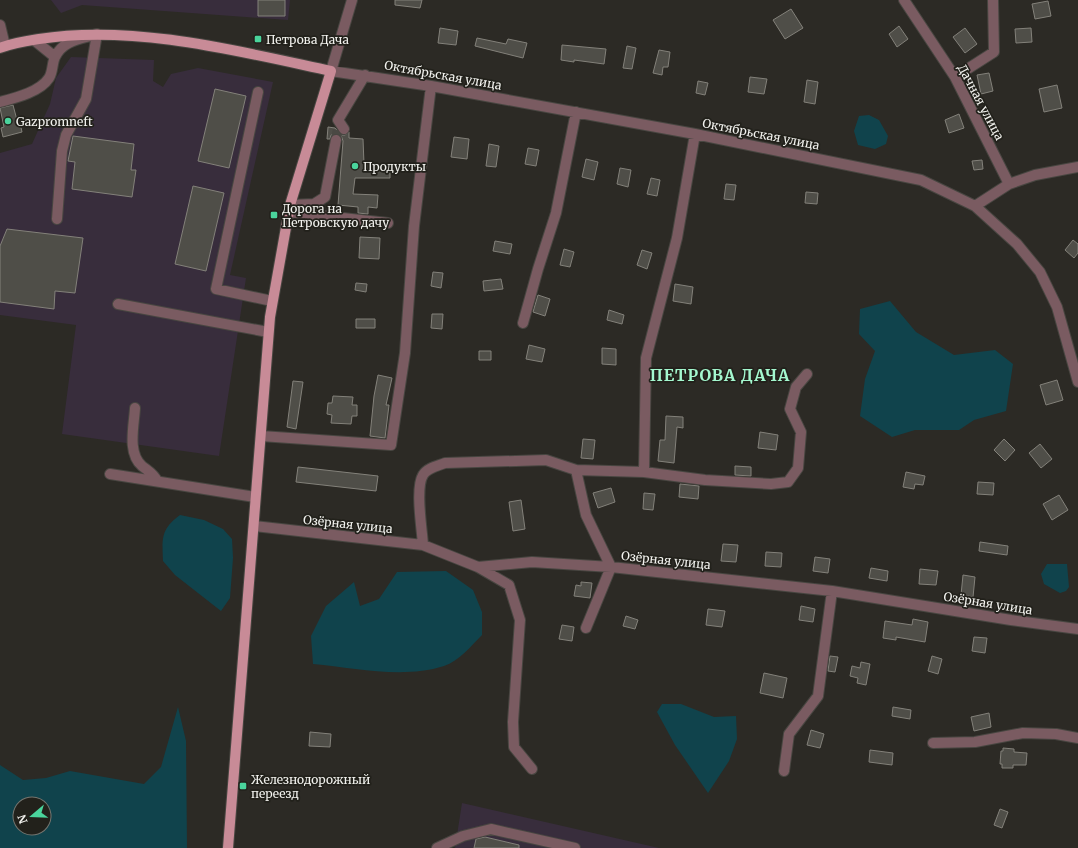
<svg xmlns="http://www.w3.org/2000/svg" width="1078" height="848" font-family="Merriweather,serif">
	<rect width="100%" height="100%" fill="#2c2a25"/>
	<path fill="#382d3c" d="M51 0H290L288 20 82 5 61 13Z
		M71 57 154 60 153 81 163 87 171 74 198 68 273 82 230 275 246 278 219 456 62 434 76 325 0 315V153L32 144 50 104 56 78Z
		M462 803 659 848H455Z"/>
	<path fill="#10434c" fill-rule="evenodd" d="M869 115 879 120 888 136 886 144 875 149 858 145 854 131 859 116Z
		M890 301 916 332 954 355 995 350 1013 364 1006 411 974 420 959 430H915L892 437 860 416 865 379 875 351 859 334 860 309Z
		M180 515 204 520 223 529 232 539 233 558 230 598 221 611 175 575 163 561C162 538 161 529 180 515Z
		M1047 564H1067L1069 587 1066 591 1060 593 1044 584 1041 574Z
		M446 571 473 590 482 612V635C472 645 459 661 444 666 403 679 355 668 313 664L311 636 326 606 354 582 360 606 379 599 397 572Z
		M662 704H681L714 717 736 716 737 739 729 761 708 793 675 745 657 712Z
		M178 707 186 741 187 848H0V765L23 780 46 778 70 771 144 784 161 767ZM20 804H44V828H20Z"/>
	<path fill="#4f4e48" stroke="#83817a" d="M258 0H285V16H258Z
		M395 0H422L420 8 395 5Z
		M1048 1 1051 16 1035 19 1032 4Z
		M791 9 803 28 785 39 773 20Z
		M899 26 908 39 897 47 889 34Z
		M440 28 458 31 456 45 438 43Z
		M965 28 977 44 965 53 953 37Z
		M1031 28 1032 42 1016 43 1015 29Z
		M477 38 506 44 508 39 527 43 523 58 475 46Z
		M562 45 606 49 604 64 574 60V62L561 60Z
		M627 46 636 48 632 69 623 68Z
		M659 50 670 52 668 67H663L662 75 653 73Z
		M989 73 993 91 981 94 977 75Z
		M750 77 767 79 764 94 748 92Z
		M807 80 818 82 815 104 804 102Z
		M698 81 708 83 705 95 696 93Z
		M1057 85 1062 108 1044 112 1039 89Z
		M215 89 246 96 229 168 198 161Z
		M13 105 18 124 20 123 22 132 3 137 1 128 4 127 0 108Z
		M959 114 964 128 949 133 945 120Z
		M328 127 335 128 341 135H345L349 132V138L363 139 364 164 390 165V178H355L353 194 378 195 377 208 368 207V214L358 213V207L338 205 343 141 341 135 337 134 331 135 330 139H327Z
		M73 136 134 144 131 170H136L132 197 72 189 75 162 68 161Z
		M454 137 469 139 467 159 451 157Z
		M489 144 499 146 496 167 486 166Z
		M528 148 539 150 536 166 525 164Z
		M586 159 598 162 594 180 582 177Z
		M982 160 983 169 974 170 972 161Z
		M620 168 631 170 628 187 617 184Z
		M651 178 660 180 657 196 647 194Z
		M726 184 736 185 734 200 724 199Z
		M193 186 224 193 206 271 175 264Z
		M806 192 818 193 817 204 805 203Z
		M7 229 83 238 75 293 55 291 54 309 0 302V246Z
		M360 237 380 238 379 259 359 258Z
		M1073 240 1078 244V253L1074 258 1065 250Z
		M495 241 512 244 510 254 493 251Z
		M564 249 574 252 570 267 560 265Z
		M642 250 652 253 647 269 637 265Z
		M433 272 443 273 441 288 431 286Z
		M501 279 503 289 484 291 483 281Z
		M356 283 367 284 366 292 355 290Z
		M675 284 693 287 691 304 673 301Z
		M538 295 550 299 545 316 533 312Z
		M609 310 624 315 622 324 607 320Z
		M432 314H443L442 329 431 328Z
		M356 319H375V328H356Z
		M529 345 545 349 542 362 526 359Z
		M602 348 616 349V365L602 364Z
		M479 351H491V360H479Z
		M378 375 392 378 386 405H389L385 438 370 436 374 396Z
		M1057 380 1063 400 1046 405 1040 385Z
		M293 381 303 382 296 429 287 427Z
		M333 396 353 397 352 405H357V416H352L351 424 331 423 332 415 327 414 328 403H332Z
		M666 416 683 417V428L677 427 674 463 658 461 660 440H665Z
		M760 432 778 435 776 450 758 448Z
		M583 439 595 440 593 459 581 458Z
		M1004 439 1015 450 1005 461 994 450Z
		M1040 444 1052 459 1041 468 1029 453Z
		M735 466 751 467V476L735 475Z
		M298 467 378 476 376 491 296 482Z
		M906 472 925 476 923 485 915 484 914 489 903 487Z
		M978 482 994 483 993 495 977 494Z
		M680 484 699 486 698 499 679 497Z
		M611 488 615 502 598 508 593 493Z
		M644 493 655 494 653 510 643 509Z
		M1059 495 1068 510 1052 520 1043 504Z
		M521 500 525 529 513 531 509 502Z
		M980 542 1008 546 1007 555 979 551Z
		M723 544 738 545 736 562 721 561Z
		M766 552 782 553 781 567 765 566Z
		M815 557 830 559 828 573 813 571Z
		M871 568 888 571 887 581 869 578Z
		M920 569 938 571 936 585 919 584Z
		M963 575 975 577 973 597 961 595Z
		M581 582 592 583 590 598 574 596 576 585 581 586Z
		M801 606 815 609 813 622 799 620Z
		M708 609 725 611 722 627 706 625Z
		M626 616 638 620 635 629 623 626Z
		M913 619 928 622 925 642 896 637V640L883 638 885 621 912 625Z
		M562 625 574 627 572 641 559 639Z
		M974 637 987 638 985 653 972 651Z
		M830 656 838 657 835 672 828 671Z
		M932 656 942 659 938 674 928 671Z
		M861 662 870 664 866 685 857 683 858 678 850 676 852 666 860 668Z
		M764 673 787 678 783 698 760 693Z
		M893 707 911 710 910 719 892 716Z
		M989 713 991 727 974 731 971 717Z
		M811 730 824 734 820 748 807 745Z
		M310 732 331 734 330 747 309 746Z
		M1003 748 1014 749V752L1027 753 1026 765H1013V768H1002V764H1000L1001 751H1003Z
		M870 750 893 753 892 765 869 762Z
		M1000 809 1008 812 1002 828 994 825Z
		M485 837 519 845V848H474L476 839Z"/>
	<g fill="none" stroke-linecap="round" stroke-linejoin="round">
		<path stroke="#4a4843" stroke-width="10" stroke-dasharray="10 5" stroke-linecap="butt" d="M336 140 338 128"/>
		<g stroke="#484641" stroke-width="12">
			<path id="minor" d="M352 0 331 71 431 86 695 134 921 180 975 206 1017 244 1040 272 1057 307 1078 382
				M904 0 955 77 1009 184 975 206
				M0 25 5 46
				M34 40 55 57
				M955 77 994 52 993 0
				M258 92 216 289 272 301
				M0 102C15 98 40 92 49 78 53 72 52 63 55 57 63 40 81 39 97 34L86 99 66 135 62 151 57 219
				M344 129 338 120 365 75
				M1009 184 1035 175 1078 167
				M290 205 314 204 325 197 336 140
				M288 212 388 223
				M118 304 268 332
				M523 323 538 269 556 213 576 112
				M135 408C134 426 127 453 142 466 148 471 154 474 157 481
				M261 436 391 445 405 353 414 226 431 86
				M576 470 586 515 611 567 586 628
				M644 472 646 358 677 238 695 134
				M110 474 255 497
				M254 526 423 545 478 567 532 562 611 567 832 591 1011 620 1078 629
				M423 545C422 529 415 488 423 475 427 468 437 466 445 463L546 460 576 470 644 472 705 480 771 484 788 482 798 468 801 432 790 409 796 387 807 374
				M478 567 509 585 520 620 513 722 514 747 532 769
				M933 743 975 742 1023 733 1056 734 1078 738
				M784 771 789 734 818 696 832 591
				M437 848 463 836 491 829 575 848"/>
		</g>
		<g stroke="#484641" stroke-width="12">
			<path id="major" d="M0 48C12 43 26 41 39 39 133 24 238 51 331 71L290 205 270 317 228 848"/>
		</g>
		<use href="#minor" stroke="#7a5b61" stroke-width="10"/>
		<use href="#major" stroke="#c88b97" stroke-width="10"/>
	</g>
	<g fill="#4ad49c" stroke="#22211b" stroke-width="1.5">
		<rect x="254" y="35" width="8" height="8" rx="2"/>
		<circle cx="8" cy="121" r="4"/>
		<circle cx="355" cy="166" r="4"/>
		<rect x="270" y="211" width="8" height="8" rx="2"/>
		<rect x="239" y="782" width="8" height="8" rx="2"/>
	</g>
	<g text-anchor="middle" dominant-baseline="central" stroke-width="3.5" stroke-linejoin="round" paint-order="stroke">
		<g font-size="12" fill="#f2f2ee" stroke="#22211b" text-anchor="start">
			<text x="266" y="39">Петрова Дача</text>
			<text x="16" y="121">Gazpromneft</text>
			<text x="363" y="166">Продукты</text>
			<text x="282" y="208">Дорога на<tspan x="282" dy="14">Петровскую дачу</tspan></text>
			<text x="251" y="779">Железнодорожный<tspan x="251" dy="14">переезд</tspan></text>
		</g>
		<g font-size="12" fill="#f2f2ee" stroke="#22211b">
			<text transform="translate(443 75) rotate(10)">Октябрьская улица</text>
			<text transform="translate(981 102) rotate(62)">Дачная улица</text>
			<text transform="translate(761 134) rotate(11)">Октябрьская улица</text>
			<text transform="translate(348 524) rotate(6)">Озёрная улица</text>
			<text transform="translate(666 560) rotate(6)">Озёрная улица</text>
			<text transform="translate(988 603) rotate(9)">Озёрная улица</text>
		</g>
		<g font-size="16" font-weight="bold" letter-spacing="1" fill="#a4f8cf" stroke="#22211b">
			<text x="720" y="375">ПЕТРОВА ДАЧА</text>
		</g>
	</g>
	<g transform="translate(32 816) rotate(251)"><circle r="19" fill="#22211b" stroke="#75756f"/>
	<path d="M0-3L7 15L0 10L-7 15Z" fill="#4ad49c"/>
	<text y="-6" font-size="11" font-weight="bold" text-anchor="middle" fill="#f2f2ee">N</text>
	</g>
</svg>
